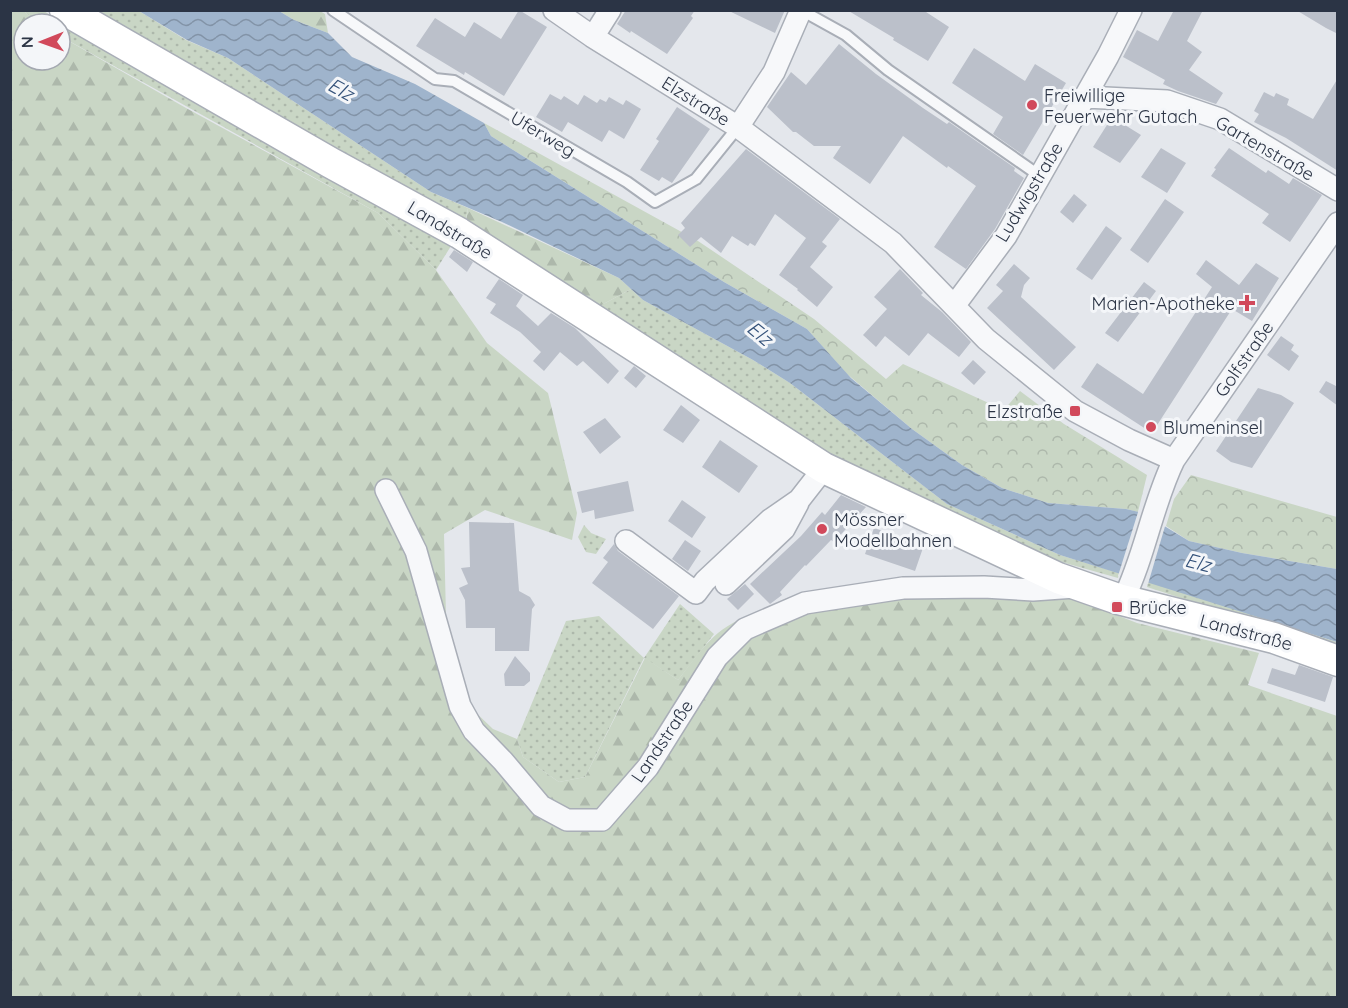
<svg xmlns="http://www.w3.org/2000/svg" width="1348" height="1008" font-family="Quicksand,sans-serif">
	<defs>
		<pattern id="grass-dots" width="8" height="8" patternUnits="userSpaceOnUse" patternTransform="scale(1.5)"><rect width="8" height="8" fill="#c9d6c5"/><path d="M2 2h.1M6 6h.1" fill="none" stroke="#adb8ab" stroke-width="1.8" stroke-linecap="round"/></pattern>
		<pattern id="forest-firs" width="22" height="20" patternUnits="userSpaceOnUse" patternTransform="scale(1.5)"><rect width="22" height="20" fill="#c9d6c5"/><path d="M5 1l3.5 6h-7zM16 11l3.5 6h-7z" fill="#adb8ab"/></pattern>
		<pattern id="park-crowns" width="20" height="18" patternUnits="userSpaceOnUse" patternTransform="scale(1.5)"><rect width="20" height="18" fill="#c9d6c5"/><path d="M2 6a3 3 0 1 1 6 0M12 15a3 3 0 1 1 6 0" fill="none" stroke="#adb8ab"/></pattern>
		<pattern id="water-waves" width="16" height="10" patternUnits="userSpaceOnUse" patternTransform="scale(1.5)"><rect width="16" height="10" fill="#9fb4cc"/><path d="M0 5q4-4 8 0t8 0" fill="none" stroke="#8293a7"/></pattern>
	</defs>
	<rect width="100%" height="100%" fill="#e4e7ec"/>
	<path fill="url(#grass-dots)" d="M24 11H44L114 57 399 214 451 246 436 270 378 213 60 36V24H38Z
		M89 11H139L186 40 228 58 431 192 468 208 465 224Z
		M631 289 643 300 753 360 790 383 947 504 1060 555 1119 573 1118 578 1065 563 925 507 815 448 598 307Z
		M584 525 591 533 606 539 596 554 586 552 578 537Z
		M1148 581 1337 642V648L1147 587Z
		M680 604 714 634 678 680 644 658 585 777 559 782 523 757 517 739 566 621 599 616 644 658Z"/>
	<path fill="url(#forest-firs)" d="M10 11H24L38 24H24V60H60V36L186 108 378 213 436 270 487 343 548 393 577 513 572 540 485 510 444 534 446 616 468 705 493 729 517 739 523 757 559 782 585 777 645 658 678 680C703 648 713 629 752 614L930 582 993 577 1062 594 1137 623 1259 653 1248 685 1337 716V997H11Z
		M279 11H320L325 14 328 33 294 20Z
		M468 208 619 278 631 289 598 307 466 221Z"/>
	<path fill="url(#park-crowns)" d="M484 123 698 241 814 319 886 379 903 364 1004 410 1020 391 1064 424 1147 475 1138 512 1126 509 1048 503 1002 488 962 465 912 429 847 374 807 329 724 282 491 136Z
		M1191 475 1337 517V569L1242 553 1189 541 1166 526 1174 499Z"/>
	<path fill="url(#water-waves)" d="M139 11H279L294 20 328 33 352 57 415 84 484 123 491 136 724 282 807 329 851 378 912 429 962 465 1002 488 1048 503 1126 509 1143 513 1189 541 1242 553 1337 569V642L1060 555 947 504 790 383 753 360 643 300 619 278 502 222 431 192 228 58 187 40Z"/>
	<path fill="#e4e7ec" d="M1139 509 1166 523 1148 584 1118 576Z"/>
	<path fill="#bbc0ca" d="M519 10 547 27 504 96 465 72 464 75 416 46 435 18 465 37 474 22 501 39Z
		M626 10H695L691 16 693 18 667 54 631 31 630 33 617 24Z
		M727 10H785L775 33Z
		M847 10H923L949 27 928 61 893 40 894 38Z
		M1174 10H1203L1187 41 1202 52 1189 70 1223 93 1216 104 1178 91 1163 84 1165 80 1123 57 1137 30 1158 41Z
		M1296 10H1338V34L1326 28Z
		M839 44 876 74 923 108 947 124 949 122 1015 168 1014 171 1024 178 995 229 966 269 934 247 976 186 948 166 947 168 903 136 870 184 833 158 841 146H814L796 132H793L767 107 791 72 806 85Z
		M974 48 1025 81 1035 64 1066 83 1023 155 993 134 1003 117 952 83Z
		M1338 78V171L1286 138 1254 122 1259 114 1254 111 1264 92 1274 97 1276 93 1289 99 1287 105 1313 119Z
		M550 94 561 100 564 96 578 105 584 95 597 103 600 99 606 102 609 97 623 105 626 100 641 109 624 139 609 130 602 142 568 122 562 132 536 117Z
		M677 107 710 129 672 183 662 177 659 181 640 170 659 141 656 139Z
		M1112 117 1141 135 1120 163 1093 147Z
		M1161 148 1186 163 1167 193 1141 177Z
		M1229 148 1266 173 1268 170 1289 184 1293 178 1322 195 1290 242 1262 223 1269 214 1211 176 1216 169 1214 168Z
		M746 149 840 219 822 242 827 246 810 267 833 287 817 307 797 290 798 289 779 275 806 238 775 214 755 246 750 243 748 246 732 236 721 253 701 237 690 247 678 235 685 228 681 223Z
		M1074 194 1087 205 1073 223 1060 212Z
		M1165 199 1184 212 1148 263 1130 250Z
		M1106 226 1122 238 1092 280 1076 269Z
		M454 250 473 262 467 272 449 257Z
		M1206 260 1239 285 1256 263 1279 278 1252 321 1232 309 1152 433 1081 387 1097 363 1143 394 1212 287 1196 274Z
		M1014 264 1030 278 1024 285 1021 297 1076 347 1054 370 987 308 1003 291 996 285Z
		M900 269 923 293 921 295 942 312 971 342 959 357 928 333 909 356 885 336 876 347 863 335 887 309 874 297Z
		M499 279 523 295 516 306 538 326 551 313 575 328 619 371 608 384 583 361 577 366 560 352 544 371 533 361 541 352 520 332 490 313 496 304 486 298Z
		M1144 282 1156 291 1118 342 1105 333Z
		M1281 336 1294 345 1291 350 1299 356 1289 371 1267 355Z
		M973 360 986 372 974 385 961 373Z
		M634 366 646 376 636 388 624 378Z
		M1326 381 1338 387V406L1319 392Z
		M1258 388 1281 395 1294 403 1252 468 1231 462 1216 451Z
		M681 405 700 420 683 443 663 430Z
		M605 418 621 437 600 454 583 432Z
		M720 440 758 466 739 493 702 467Z
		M628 481 634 511 595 519 594 510 582 513 577 492Z
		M841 495 866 507 834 542 831 540 806 566 805 565 780 592 782 595 770 604 750 584 801 536 822 512 825 515Z
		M682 500 706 517 692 538 668 521Z
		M469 522 514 523 519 591 530 597 535 605 532 609 529 651H495V628H466L465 600 459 588 468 584 461 568 470 567Z
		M874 528 924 545 915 571 865 554Z
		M685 540 701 551 688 571 672 559Z
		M614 544 618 551 679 596 653 629 592 583 608 562 603 558Z
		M745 584 754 594 738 610 727 599Z
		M515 656 530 673V681L524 686H505L504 674Z
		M1299 665 1333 677 1325 702 1267 683 1272 668 1295 675Z"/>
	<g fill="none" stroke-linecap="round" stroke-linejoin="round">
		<g stroke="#a9aeb7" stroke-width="14">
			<path id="lane" d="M333 10 435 79 454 81 627 182 655 202 696 179 738 127
				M801 10 846 35 888 70 1040 176"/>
		</g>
		<g stroke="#a9aeb7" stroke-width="24">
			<path id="street" d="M554 10 593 37 738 127 893 243 986 339 1075 411 1129 440 1174 460
				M593 37 610 10
				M1085 97 1167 101 1220 119 1338 190
				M738 127 774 72 801 10
				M954 306 1006 236 1108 56 1131 10
				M386 490 416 551 460 706 474 731 503 761 541 806 567 820H602L648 767 717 657 745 629 805 603 903 588 984 587 1033 590 1075 587
				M626 541 696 593 705 581 770 520 799 500 824 468
				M726 584 784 529 798 503
				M1123 600C1145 556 1152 505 1174 460L1338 223"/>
		</g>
		<g stroke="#a9aeb7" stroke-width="33">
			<path id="secondary" d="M65 10 331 163 459 233 824 468 1058 578 1118 599 1274 638 1338 661"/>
		</g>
		<use href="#lane" stroke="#f7f8fa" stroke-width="10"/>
		<use href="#street" stroke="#f7f8fa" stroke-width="21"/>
		<use href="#secondary" stroke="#fff" stroke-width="30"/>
	</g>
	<g fill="#d1495b" stroke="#f4f6f9" stroke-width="2">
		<circle cx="1032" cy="105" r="6"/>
		<path d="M1244 294h6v6h6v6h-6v6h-6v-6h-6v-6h6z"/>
		<rect x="1069" y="405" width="12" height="12" rx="3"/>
		<circle cx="1151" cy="427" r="6"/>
		<circle cx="822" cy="529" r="6"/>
		<rect x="1111" y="601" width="12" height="12" rx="3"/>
	</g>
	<g text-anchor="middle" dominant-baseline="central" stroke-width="6" stroke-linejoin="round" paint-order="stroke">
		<g font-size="18" fill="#2b3445" stroke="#f4f6f9" text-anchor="start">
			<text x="1044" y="95">Freiwillige<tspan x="1044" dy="21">Feuerwehr Gutach</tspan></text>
			<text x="1235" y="303" text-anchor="end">Marien-Apotheke</text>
			<text x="1063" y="411" text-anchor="end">Elzstraße</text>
			<text x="1163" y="427">Blumeninsel</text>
			<text x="834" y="519">Mössner<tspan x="834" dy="21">Modellbahnen</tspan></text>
			<text x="1129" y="607">Brücke</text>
		</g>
		<g font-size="18" fill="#2b3445" stroke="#f4f6f9">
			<text transform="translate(696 101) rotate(32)">Elzstraße</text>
			<text transform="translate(543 134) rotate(31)">Uferweg</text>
			<text transform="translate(1265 148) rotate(30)">Gartenstraße</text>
			<text transform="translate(1029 192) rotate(-59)">Ludwigstraße</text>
			<text transform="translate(450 230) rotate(31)">Landstraße</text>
			<text transform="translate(1244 359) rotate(-55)">Golfstraße</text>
			<text transform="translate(1246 632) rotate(15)">Landstraße</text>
			<text transform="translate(662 741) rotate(-56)">Landstraße</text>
		</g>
		<g font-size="20" font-style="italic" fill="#34527a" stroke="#f4f6f9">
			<text transform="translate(341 89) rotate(29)">Elz</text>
			<text transform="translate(760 333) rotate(40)">Elz</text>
			<text transform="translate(1198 562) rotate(15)">Elz</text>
		</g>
	</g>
	<rect width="1348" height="1008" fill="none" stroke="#2b3445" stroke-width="24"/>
	<g transform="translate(42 42) rotate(269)"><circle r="28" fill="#f4f6f9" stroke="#a4a8b1" stroke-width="1.5"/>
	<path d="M0-4.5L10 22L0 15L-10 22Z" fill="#d1495b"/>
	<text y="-9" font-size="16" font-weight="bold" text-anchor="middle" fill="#2b3445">N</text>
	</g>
</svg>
